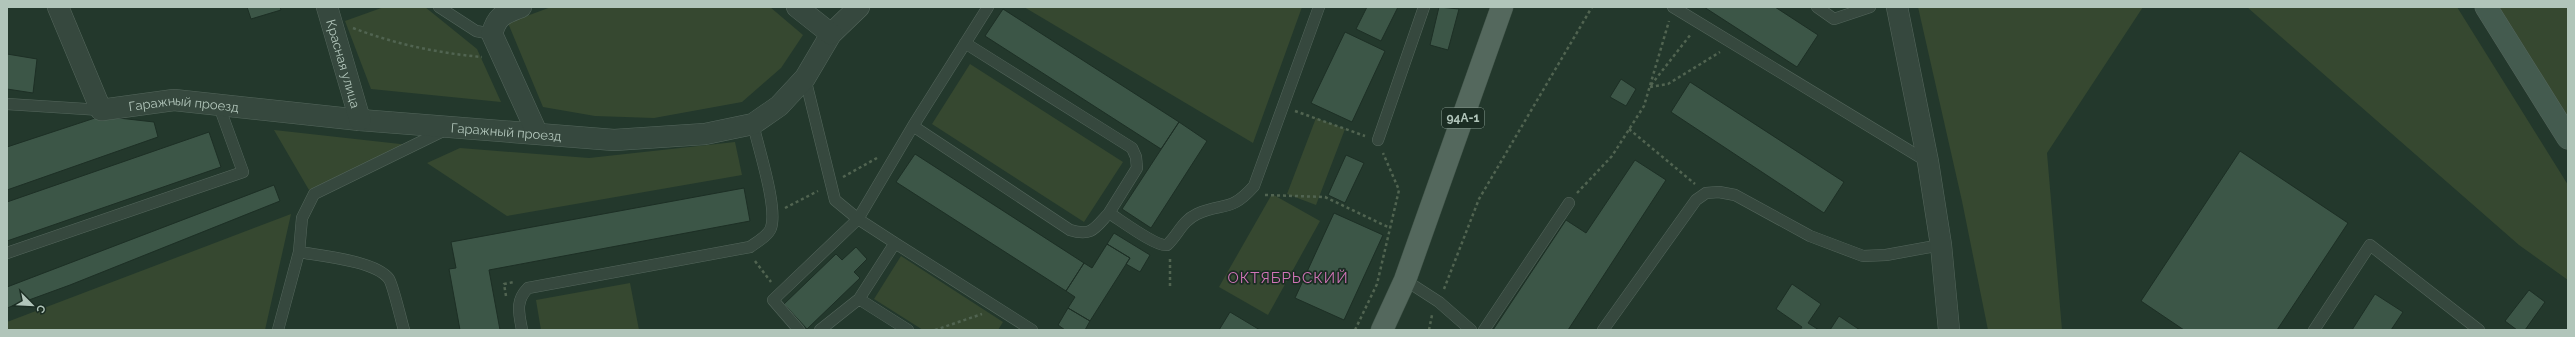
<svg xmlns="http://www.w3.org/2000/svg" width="2575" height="337" font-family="Raleway,sans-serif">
	<rect width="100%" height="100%" fill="#23382c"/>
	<path fill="#364830" d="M384 7H425L477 49 501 102 371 89 345 21Z
		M551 7H770L803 35 781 68 742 102 654 118 595 116 543 107 508 23Z
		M1024 7H1302L1253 143Z
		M1918 7H2143L2047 153 2062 330H1988L1962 201Z
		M2247 7H2457L2568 185V280L2519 245Z
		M2493 7H2568V123Z
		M970 64 1123 162 1084 222 932 124Z
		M1316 118 1345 129 1316 205 1287 194Z
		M274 130 409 145 309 190Z
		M735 142 742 175 507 216 427 163 460 148 589 158Z
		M1272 194 1320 221 1268 315 1219 287Z
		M291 214 265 330H7V322Z
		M901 256 1003 322 998 330H923L874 299Z
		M630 283 639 330H541L536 300Z"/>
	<path fill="#3c5647" stroke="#1d2f25" d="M247 7H280L281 10 251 19Z
		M1367 7H1398L1381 41 1356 29Z
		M1439 7 1459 9 1448 50 1430 45Z
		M1704 7H1775L1818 35 1797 67Z
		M1003 9 1179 122 1161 149 985 36Z
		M1345 32 1385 51 1352 122 1311 103Z
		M7 54 37 59 33 93 7 89Z
		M1621 79 1636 89 1626 106 1610 97Z
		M1690 82 1844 182 1824 213 1671 112Z
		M101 116 154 122 158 137 7 190V147Z
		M1179 122 1207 141 1151 228 1122 209Z
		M209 132 221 167 7 241V202Z
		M2240 151 2348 223 2277 330H2184L2141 301Z
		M915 154 1084 263 1066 291 896 182Z
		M1346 155 1364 163 1345 203 1328 195Z
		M1635 160 1666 180 1568 330H1493L1566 220 1586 233Z
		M274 185 280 201 70 285 7 308V287Z
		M744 188 750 221 489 270 500 330H460L449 269 456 268 451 242Z
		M1334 213 1383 235 1344 320 1295 298Z
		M1114 233 1150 255 1140 272 1126 264 1130 258 1107 244Z
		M1107 244 1130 258 1090 321 1068 308 1075 297 1066 291 1084 263 1092 268Z
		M856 247 867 259 854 272 860 278 807 329 784 304 836 254 842 260Z
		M1792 284 1821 304 1808 323 1819 330H1800L1802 327 1776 309Z
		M2529 290 2545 302 2525 330H2517L2505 321Z
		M2375 294 2403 312 2391 330H2352Z
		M1068 308 1090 321 1085 330H1065L1058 325Z
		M1230 312 1260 330H1219Z
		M1839 316 1860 330H1830Z"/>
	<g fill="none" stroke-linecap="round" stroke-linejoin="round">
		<g stroke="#54665c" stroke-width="12">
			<path id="lane" d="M439 7 476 31 492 34
				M1673 7 1928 162
				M1817 7 1834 19 1870 7
				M965 43 1132 148 1136 157 1137 168 1109 213
				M805 78 835 200 858 219 895 243 1032 330
				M7 104 101 110
				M913 126 988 7
				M1378 140 1424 7
				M299 252C322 256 376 261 389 279 393 285 401 320 404 330
				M7 253 243 172 219 106
				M1405 280 1439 302 1471 330
				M859 299 895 243
				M278 330 299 252 302 218 314 194 445 130
				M522 330C519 313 515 301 528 288L750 247C757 242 768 236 771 228 778 207 758 147 753 124
				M799 330 773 300 858 219 913 126 1070 230C1092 237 1095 228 1109 213 1119 219 1156 247 1167 245 1178 235 1182 221 1197 214 1224 202 1230 213 1254 186L1319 7
				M820 330 859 299 908 330
				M1484 330 1569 203
				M1603 330 1696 200 1706 193 1719 192 1735 195 1810 236 1863 256 1886 255 1941 245
				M2314 330 2370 245 2479 330"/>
		</g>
		<g stroke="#54665c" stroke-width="22">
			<g id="street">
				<path id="s1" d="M58 7 101 110 174 100 360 120 614 140 705 134 753 124 779 106 805 78 831 34 859 7"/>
				<path id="s2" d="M327 7 360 120"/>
				<path d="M521 7C504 14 497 15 492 34L537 133"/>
				<path d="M797 7 831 34"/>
				<path d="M1897 7 1928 162 1941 245 1949 330"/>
			</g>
		</g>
		<g stroke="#54665c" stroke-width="23">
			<path id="secondary" d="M2486 7 2568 138"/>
		</g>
		<g stroke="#42554a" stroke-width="23">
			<path id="primary" d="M1382 330 1405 280 1502 7"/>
		</g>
		<path stroke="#516451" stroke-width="2.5" stroke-dasharray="3 3" stroke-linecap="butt" d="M353 28C395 44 437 53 482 57
			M1651 85 1691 34
			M1650 87 1668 84 1720 52
			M1295 111 1365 136
			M1629 129 1695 184
			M843 177 877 158
			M1577 193 1612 156 1644 106 1669 21
			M1265 195 1325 197 1390 228
			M785 208 818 191
			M755 261 771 282
			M1170 286V259
			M1444 289 1479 199 1592 7
			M506 296 504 284 514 282
			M935 330 982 314
			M1355 330 1377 284 1399 190 1383 153
			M1429 330 1432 315"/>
		<use href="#lane" stroke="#36483e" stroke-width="11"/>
		<use href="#street" stroke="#36483e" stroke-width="21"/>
		<use href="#secondary" stroke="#445b4f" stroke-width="22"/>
		<use href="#primary" stroke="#54685d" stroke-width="22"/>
	</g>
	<g text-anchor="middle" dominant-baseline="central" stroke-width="3.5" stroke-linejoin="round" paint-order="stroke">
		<rect fill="#1b2d23" stroke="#84978d" stroke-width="1" x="1442" y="108" width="42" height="20" rx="3"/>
		<g font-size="12" font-weight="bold" fill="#b1c5ba">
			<text x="1463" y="118">94А-1</text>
		</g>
		<g font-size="13" fill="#b1c5ba" stroke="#1b2d23">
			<text stroke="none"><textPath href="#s2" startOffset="59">Красная улица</textPath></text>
			<text stroke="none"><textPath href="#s1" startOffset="195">Гаражный проезд</textPath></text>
			<text stroke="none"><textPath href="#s1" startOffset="519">Гаражный проезд</textPath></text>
		</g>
		<g font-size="15" letter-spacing="1" fill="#d174b7" stroke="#1b2d23">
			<text x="1288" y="278">ОКТЯБРЬСКИЙ</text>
		</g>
	</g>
	<rect width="2575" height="337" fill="none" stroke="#b1c5ba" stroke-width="16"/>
	<g transform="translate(32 305) rotate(114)" stroke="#1b2d23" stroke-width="3" paint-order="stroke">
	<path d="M0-3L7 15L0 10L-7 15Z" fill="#b1c5ba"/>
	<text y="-6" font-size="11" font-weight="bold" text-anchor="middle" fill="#b1c5ba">С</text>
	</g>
</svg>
